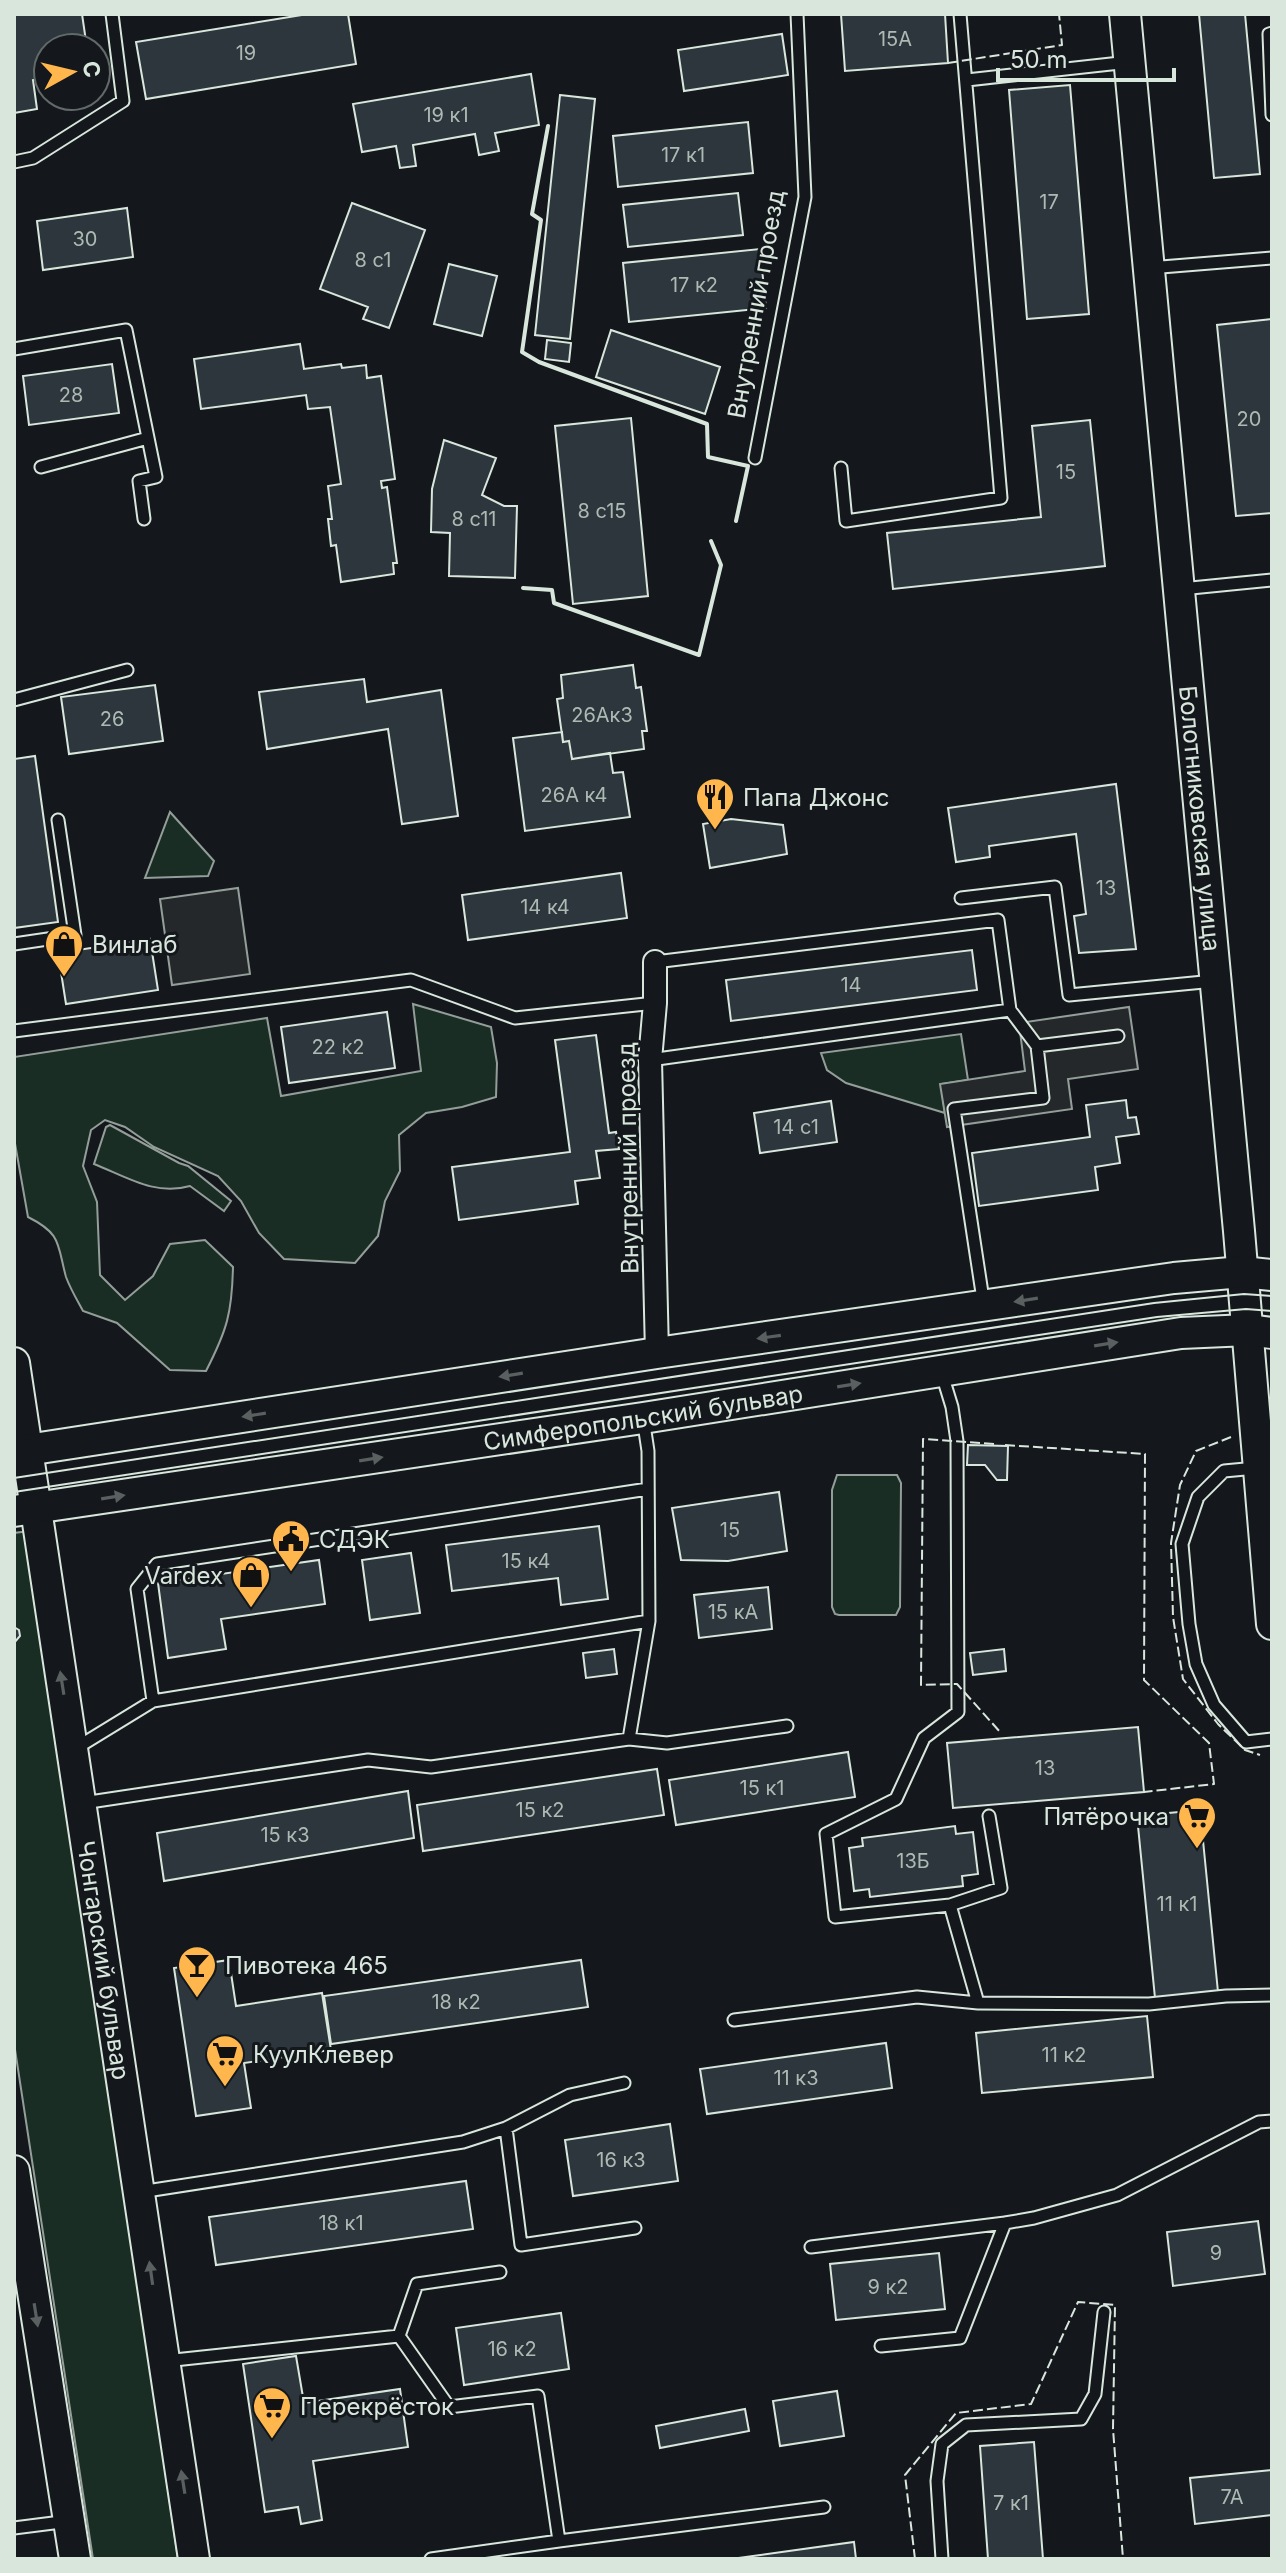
<svg xmlns="http://www.w3.org/2000/svg" width="1286" height="2573" font-family="Inter,sans-serif">
	<rect width="100%" height="100%" fill="#14181c"/>
	<path fill="#1a2d24" stroke="#939e99" stroke-width="2" d="M170 812 214 861 208 876 145 878Z
		M413 1004 491 1027 497 1063 496 1097 462 1107 426 1113 399 1135 400 1171 385 1201 378 1236 355 1263 284 1259 259 1233 241 1201 218 1176 154 1147 125 1127 105 1120 91 1130 83 1166 97 1202 100 1275 125 1300 153 1276 170 1244 205 1240 233 1267C232 1313 227 1330 206 1371L170 1370 117 1323 83 1311C77 1300 70 1288 66 1277 57 1244 62 1234 28 1217L14 1138V1057L267 1018 281 1096 421 1071Z
		M961 1034 968 1080 941 1084 945 1113 846 1083 827 1070 821 1053Z
		M110 1125 179 1163 188 1166 231 1201 224 1211 190 1186C155 1196 127 1177 94 1164L106 1127Z
		M837 1475H897L901 1483 900 1607 896 1615H839L835 1614 832 1607V1490Z
		M29 1531 178 2559H93L14 2043V1533Z"/>
	<path fill="#24282b" stroke="#939e99" stroke-width="2" d="M238 888 250 974 172 985 160 899Z
		M1129 1007 1138 1069 1068 1079 1072 1109 947 1127 940 1084 1025 1071 1019 1023Z"/>
	<path fill="#2c363c" stroke="#d8e6dc" stroke-width="2" d="M14 14H82L87 48H48V78L33 80 37 109 14 113Z
		M308 14H348L356 64 146 99 136 42Z
		M841 14H945L948 63 845 71Z
		M1199 14H1245L1260 174 1214 178Z
		M782 34 788 75 684 91 678 50Z
		M531 74 539 125 495 133 499 151 479 155 475 134 413 145 416 166 400 168 396 146 362 152 353 104Z
		M1070 85 1089 314 1027 319 1009 90Z
		M560 95 595 99 570 339 535 335Z
		M748 122 753 173 618 187 613 136Z
		M738 193 743 235 628 247 623 205Z
		M352 203 425 230 389 328 363 319 368 307 320 289Z
		M127 208 133 257 43 270 37 221Z
		M760 249 766 308 629 322 623 263Z
		M449 264 497 276 482 336 434 324Z
		M1272 319V513L1236 516 1217 325Z
		M611 330 720 367 705 414 596 377Z
		M547 340 571 343 569 362 545 359Z
		M300 344 304 369 341 364 342 368 366 365 367 378 381 376 395 479 381 481 382 488 387 487 397 563H393L394 574 341 582 336 545 331 546 328 519H332L328 486 341 484 330 407 308 409 306 395 201 409 194 359Z
		M112 364 119 413 29 425 23 376Z
		M631 418 648 596 573 604 555 426Z
		M1090 420 1105 566 893 589 887 533 1041 517 1032 426Z
		M444 440 496 458 482 495 504 506H517L515 578 449 576 450 533 431 532 432 489Z
		M633 665 636 688 641 687 647 731H642L644 749 572 759 569 741 563 742 557 699 563 698 561 675Z
		M364 679 367 702 441 690 458 816 402 824 388 729 267 749 259 692Z
		M155 685 163 741 69 754 61 697Z
		M562 732 563 742 569 741 572 759 610 753 613 773 623 772 630 817 525 831 513 738Z
		M35 756 58 922 14 928V759Z
		M1116 784 1136 949 1079 953 1074 916 1086 914 1076 834 989 846 990 857 956 862 948 808Z
		M731 819 783 825 787 854 710 868 703 824Z
		M621 873 627 918 468 940 462 895Z
		M150 939 158 990 66 1004 58 953Z
		M972 950 977 990 731 1021 726 980Z
		M387 1012 395 1068 289 1083 281 1027Z
		M596 1035 609 1133 616 1132 619 1149 596 1151 600 1178 575 1181 578 1204 459 1220 452 1167 570 1152 555 1040Z
		M1126 1100 1128 1118 1136 1117 1139 1134 1116 1137 1120 1163 1095 1167 1098 1190 979 1206 972 1153 1090 1137 1086 1105Z
		M831 1101 837 1142 760 1153 754 1113Z
		M968 1445 1008 1446 1007 1480H997L985 1465H967Z
		M779 1492 787 1551 728 1561 681 1560 672 1508Z
		M599 1526 608 1599 561 1605 558 1578 452 1591 446 1545Z
		M411 1553 420 1613 370 1620 362 1560Z
		M319 1560 325 1604 221 1619 226 1649 168 1658 158 1583Z
		M768 1587 772 1629 699 1638 694 1595Z
		M14 1627 19 1630 20 1636 14 1643Z
		M614 1649 617 1674 586 1678 583 1653Z
		M1004 1649 1006 1671 973 1675 970 1653Z
		M1138 1727 1144 1792 953 1808 947 1743Z
		M848 1752 855 1797 676 1825 669 1780Z
		M657 1769 664 1815 423 1851 417 1805Z
		M408 1791 414 1838 164 1881 157 1833Z
		M1200 1810 1218 1992 1155 1998 1137 1816Z
		M955 1826 956 1834 973 1832 978 1874 962 1876 963 1886 870 1897 869 1889 854 1891 849 1848 863 1846 862 1838Z
		M229 1960 236 2006 322 1993 331 2050 244 2063 251 2108 196 2116 174 1968Z
		M581 1960 588 2007 331 2044 324 1996Z
		M1147 2016 1153 2077 982 2093 976 2033Z
		M886 2043 892 2088 707 2114 700 2069Z
		M670 2124 678 2181 573 2196 565 2140Z
		M466 2181 473 2229 216 2265 209 2217Z
		M1258 2221 1265 2274 1173 2286 1167 2232Z
		M939 2253 945 2309 836 2320 830 2264Z
		M561 2313 569 2369 464 2385 456 2328Z
		M296 2356 304 2403 400 2389 408 2447 313 2461 322 2520 301 2524 298 2507 265 2512 243 2364Z
		M837 2391 844 2436 780 2446 773 2401Z
		M745 2409 749 2431 660 2448 656 2426Z
		M1034 2442 1043 2559H988L980 2446Z
		M1272 2470V2515L1195 2524 1190 2478Z
		M854 2542 856 2559H731Z"/>
	<g fill="none" stroke-linecap="round" stroke-linejoin="round">
		<g stroke="#d8e6dc" stroke-width="15">
			<path id="lane" d="M1272 33 1269 34 1272 115
				M967 80 1129 62
				M14 162 33 158 123 101 112 14
				M1149 268 1272 258
				M14 349 126 330 156 477 139 481 144 519
				M755 458 805 197 797 14
				M41 467 148 438
				M841 468 846 521 1001 498 960 14
				M1181 589 1272 580
				M14 700 127 670
				M961 898 1055 887 1069 995 1214 981
				M14 944 75 935 58 820
				M1010 1010 1037 1046
				M14 1031 411 980 515 1018 655 1003
				M650 1060 1010 1010 998 920 655 962
				M984 1306 954 1109 1043 1098 1037 1046 1118 1036
				M941 1371 952 1407 957 1441 958 1712 924 1738 896 1799 826 1834 835 1917 950 1905 978 2003 1149 2004 1226 1996 1272 1995
				M1256 1468 1224 1471 1198 1497 1182 1544 1189 1624 1196 1664 1214 1705 1246 1742 1272 1739
				M153 1701 137 1589 157 1564 648 1489
				M629 1739 649 1621
				M73 1750 153 1701 649 1621 648 1451 643 1418
				M83 1803 368 1760 431 1767 629 1739 667 1743 787 1726
				M950 1905 1001 1888 989 1816
				M734 2020 917 1997 978 2003
				M506 2128 521 2245 635 2228
				M140 2192 463 2142 506 2128 570 2095 624 2083
				M811 2247 1005 2223
				M399 2336 449 2407 538 2396 559 2541 431 2559
				M881 2346 960 2338 1005 2223 1034 2218 1117 2195 1259 2122 1272 2121
				M165 2361 399 2336 417 2284 500 2272
				M14 2528 69 2521
				M559 2541 824 2507
				M942 2559 937 2481 942 2444 966 2425 1081 2419 1095 2394 1104 2312"/>
		</g>
		<g stroke="#d8e6dc" stroke-width="26">
			<path id="street" d="M655 962V1003L650 1060 657 1353"/>
		</g>
		<g stroke="#d8e6dc" stroke-width="34">
			<g id="secondary">
				<path id="s1" d="M1125 14 1239 1231 1272 1624"/>
				<path id="s2" d="M14 1363 194 2559"/>
				<path d="M14 1452 657 1353 1174 1278 1242 1272 1272 1275"/>
				<path id="s3" d="M14 1511 643 1418 1181 1333 1248 1330 1272 1333"/>
				<path d="M14 2171 75 2559"/>
			</g>
		</g>
		<use href="#lane" stroke="#14181c" stroke-width="11"/>
		<use href="#street" stroke="#14181c" stroke-width="22"/>
		<use href="#secondary" stroke="#14181c" stroke-width="30"/>
		<path stroke="#d8e6dc" stroke-width="2" d="M14 1478 1154 1303 1244 1294 1272 1296
			M14 1492 1157 1317 1246 1309 1272 1311"/>
		<path stroke="#d8e6dc" stroke-width="2" stroke-dasharray="10 4" stroke-linecap="butt" d="M948 63 1062 45 1059 14
			M1272 797V821
			M1231 1437 1196 1451 1180 1485 1171 1543 1173 1617 1183 1679 1218 1724 1245 1750 1260 1755
			M994 1444 923 1439 921 1685 957 1684 1001 1733
			M1005 1445 1145 1454 1144 1680 1209 1743 1214 1784 1144 1792
			M915 2559 905 2475 956 2413 1031 2404 1078 2302 1115 2305 1113 2429 1123 2559"/>
		<path stroke="#d8e6dc" stroke-width="4" d="M548 126 532 214 541 220 522 352 539 362 707 424 708 457 748 466 736 521
			M523 588 552 590 554 603 699 655 721 565 711 541"/>
	</g>
	<defs><path id="oneway-solid" d="M-6-.8H1V-3.2L6.5 0L1 3.2V.8H-6Z" transform="scale(2)"/></defs>
	<g fill="#59605f">
		<use href="#oneway-solid" transform="translate(1026 1300) rotate(171)"/>
		<use href="#oneway-solid" transform="translate(769 1337) rotate(172)"/>
		<use href="#oneway-solid" transform="translate(1106 1344) rotate(-9)"/>
		<use href="#oneway-solid" transform="translate(511 1375) rotate(171)"/>
		<use href="#oneway-solid" transform="translate(849 1385) rotate(-9)"/>
		<use href="#oneway-solid" transform="translate(254 1415) rotate(171)"/>
		<use href="#oneway-solid" transform="translate(371 1459) rotate(-9)"/>
		<use href="#oneway-solid" transform="translate(113 1497) rotate(-9)"/>
		<use href="#oneway-solid" transform="translate(62 1683) rotate(-99)"/>
		<use href="#oneway-solid" transform="translate(151 2273) rotate(-98)"/>
		<use href="#oneway-solid" transform="translate(36 2315) rotate(81)"/>
		<use href="#oneway-solid" transform="translate(183 2482) rotate(-99)"/>
	</g>
	<defs>
		<g id="restaurant-pin" transform="scale(2)"><path d="M0 17L-7.5 6A9.5 9.5 0 1 1 7.5 6Z" fill="#ffb74d" stroke="#14181c"/><path d="M-5-6h1v4h1v-4h1v4h1v-4h1v5L-1.5 .5V6h-2V.5L-5-1ZM5-6V6H3V1.5H1.5Q1.5-4 5-6Z" fill="#111"/></g>
		<g id="shop-pin" transform="scale(2)"><path d="M0 17L-7.5 6A9.5 9.5 0 1 1 7.5 6Z" fill="#ffb74d" stroke="#14181c"/><path d="M-5-2.5h2.3a2.7 3.5 0 0 1 5.4 0H5L5.5 6h-11ZM-1.5-2.5h3a1.5 2.3 0 0 0-3 0Z" fill="#111"/></g>
		<g id="civic-pin" transform="scale(2)"><path d="M0 17L-7.5 6A9.5 9.5 0 1 1 7.5 6Z" fill="#ffb74d" stroke="#14181c"/><path d="M-.6-6.5H3V-4.5H.6V-3L4-1V1h2V6H-6V1h2V-1L-.6-3ZM-1.2 2.5V6h2.4V2.5Z" fill="#111"/></g>
		<g id="supermarket-pin" transform="scale(2)"><path d="M0 17L-7.5 6A9.5 9.5 0 1 1 7.5 6Z" fill="#ffb74d" stroke="#14181c"/><path d="M-6-5.5h2.5l.6 2H6L4.5 2H-2.5L-4.4-4H-6ZM-1.5 3.2a1.3 1.3 0 1 0 .1 0ZM3 3.2a1.3 1.3 0 1 0 .1 0Z" fill="#111"/></g>
		<g id="bar-pin" transform="scale(2)"><path d="M0 17L-7.5 6A9.5 9.5 0 1 1 7.5 6Z" fill="#ffb74d" stroke="#14181c"/><path d="M-6-5H6L.8 .8V4.5H3.5V6h-7V4.5H-.8V.8Z" fill="#111"/></g>
	</defs>
	<g fill-rule="evenodd">
		<use href="#restaurant-pin" x="715" y="797"/>
		<use href="#shop-pin" x="64" y="944"/>
		<use href="#civic-pin" x="291" y="1539"/>
		<use href="#shop-pin" x="251" y="1575"/>
		<use href="#supermarket-pin" x="1197" y="1816"/>
		<use href="#bar-pin" x="197" y="1965"/>
		<use href="#supermarket-pin" x="225" y="2054"/>
		<use href="#supermarket-pin" x="272" y="2406"/>
	</g>
	<g text-anchor="middle" dominant-baseline="central" stroke-width="6" stroke-linejoin="round" paint-order="stroke">
		<g font-size="20" fill="#adbab4">
			<text x="895" y="39">15А</text>
			<text x="246" y="53">19</text>
			<text x="446" y="115">19 к1</text>
			<text x="683" y="155">17 к1</text>
			<text x="1049" y="202">17</text>
			<text x="85" y="239">30</text>
			<text x="373" y="260">8 с1</text>
			<text x="694" y="285">17 к2</text>
			<text x="71" y="395">28</text>
			<text x="1249" y="419">20</text>
			<text x="1066" y="472">15</text>
			<text x="602" y="511">8 с15</text>
			<text x="474" y="519">8 с11</text>
			<text x="602" y="715">26Ак3</text>
			<text x="112" y="719">26</text>
			<text x="574" y="795">26А к4</text>
			<text x="1106" y="888">13</text>
			<text x="545" y="907">14 к4</text>
			<text x="851" y="985">14</text>
			<text x="338" y="1047">22 к2</text>
			<text x="796" y="1127">14 с1</text>
			<text x="730" y="1530">15</text>
			<text x="526" y="1561">15 к4</text>
			<text x="733" y="1612">15 кА</text>
			<text x="1045" y="1768">13</text>
			<text x="762" y="1788">15 к1</text>
			<text x="540" y="1810">15 к2</text>
			<text x="285" y="1835">15 к3</text>
			<text x="913" y="1861">13Б</text>
			<text x="1177" y="1904">11 к1</text>
			<text x="456" y="2002">18 к2</text>
			<text x="1064" y="2055">11 к2</text>
			<text x="796" y="2078">11 к3</text>
			<text x="621" y="2160">16 к3</text>
			<text x="341" y="2223">18 к1</text>
			<text x="1216" y="2253">9</text>
			<text x="888" y="2287">9 к2</text>
			<text x="512" y="2349">16 к2</text>
			<text x="1232" y="2497">7А</text>
			<text x="1011" y="2503">7 к1</text>
		</g>
		<g font-size="24" fill="#d8e6dc" stroke="#14181c">
			<text transform="translate(756 304) rotate(-80)">Внутренний проезд</text>
			<text stroke="none"><textPath href="#s1" startOffset="808">Болотниковская улица</textPath></text>
			<text transform="translate(628 1158) rotate(-91)">Внутренний проезд</text>
			<text stroke="none"><textPath href="#s3" startOffset="636">Симферопольский бульвар</textPath></text>
			<text stroke="none"><textPath href="#s2" startOffset="604">Чонгарский бульвар</textPath></text>
		</g>
		<g font-size="24" fill="#d8e6dc" stroke="#14181c" text-anchor="start">
			<text x="743" y="797">Папа Джонс</text>
			<text x="92" y="944">Винлаб</text>
			<text x="319" y="1539">СДЭК</text>
			<text x="223" y="1575" text-anchor="end">Vardex</text>
			<text x="1169" y="1816" text-anchor="end">Пятёрочка</text>
			<text x="225" y="1965">Пивотека 465</text>
			<text x="253" y="2054">КуулКлевер</text>
			<text x="300" y="2406">Перекрёсток</text>
		</g>
	</g>
	<rect width="1286" height="2573" fill="none" stroke="#d8e6dc" stroke-width="32"/>
	<g transform="translate(72 72) rotate(82)"><circle r="38" fill="#14181c" stroke="#626a69" stroke-width="2"/>
	<path d="M0-6L14 30L0 20L-14 30Z" fill="#ffb74d"/>
	<text y="-12" font-size="22" font-weight="bold" text-anchor="middle" fill="#d8e6dc">С</text>
	</g>
	<path d="M998 68v12h176v-12" fill="none" stroke="#d8e6dc" stroke-width="4"/>
	<text x="1010" y="68" font-size="24" fill="#d8e6dc" stroke="#14181c" stroke-width="6" paint-order="stroke">50 m</text>
</svg>
